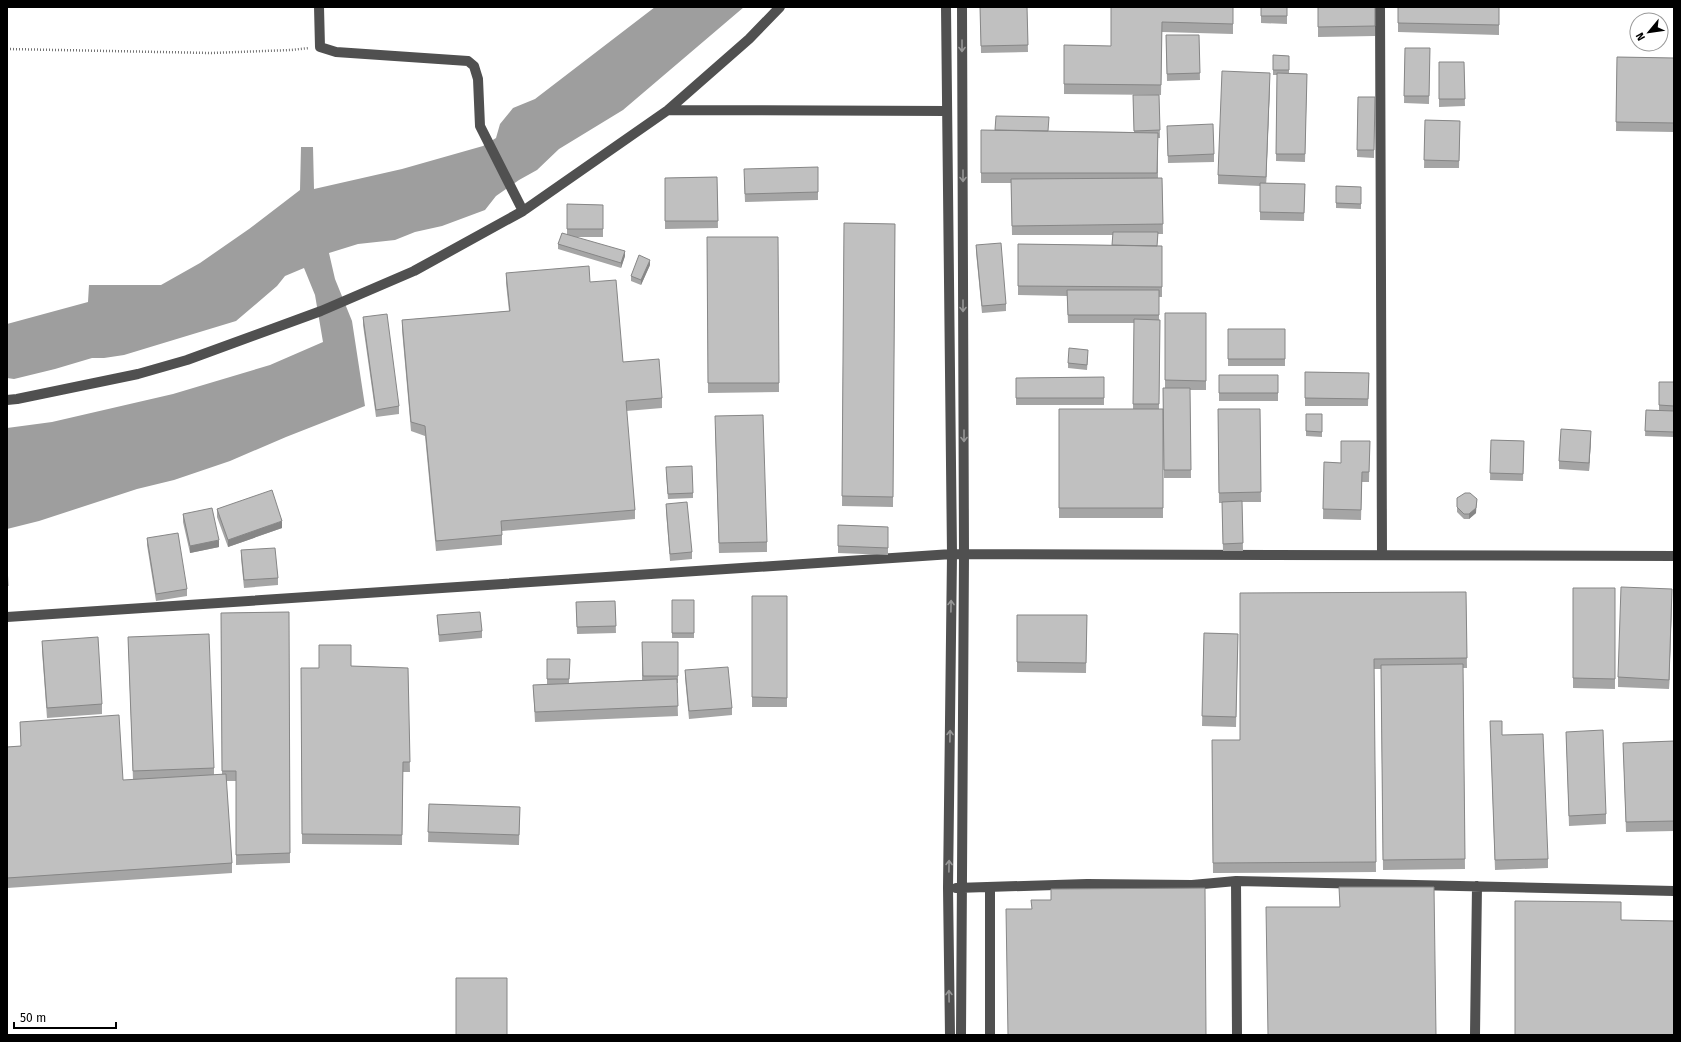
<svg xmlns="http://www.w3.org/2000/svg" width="1681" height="1042" font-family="'Fira Sans',sans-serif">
	<rect width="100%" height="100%" fill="#fff"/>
	<path fill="#9e9e9e" d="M655 7H744L623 110 559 149 537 170 519 180 496 196 485 210 442 226 415 232 395 240 358 244 329 253 335 279 352 321 365 406 286 437 230 461 174 480 137 489 39 521 7 529V428L52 422 173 394 270 365 323 342 315 295 304 268 285 276 277 286 236 321 124 355 104 358H92L55 369 14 379 7 378V324L88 302 89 285H161L200 263 249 229 300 190 301 147H313L314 189 402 169 483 146 496 138 500 124 513 108 535 99Z"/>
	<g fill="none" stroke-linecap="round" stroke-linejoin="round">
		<path stroke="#727272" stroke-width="2.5" stroke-dasharray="1 2" stroke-linecap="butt" d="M7 49 211 53 291 50 309 48"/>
		<path stroke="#505050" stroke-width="10" d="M319 7 320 47 336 52 468 61 474 66 478 79 480 126 523 211
			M946 7 952 554 948 888 950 1035
			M1380 7 1382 555
			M668 110 947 111
			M7 400 17 399 138 374 187 360 321 311 414 271 523 211 668 110 749 39 780 7
			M7 617 952 554 1674 556
			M1236 881 1237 1035
			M990 887V1035
			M956 888 1087 884 1192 885 1236 881 1674 891
			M961 1035 964 554 962 7
			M1475 1035 1477 886"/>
	</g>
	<path fill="#a5a5a5" d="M980 7H1027L1028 52 981 53Z
		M1111 7H1233V34L1162 32 1161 95 1064 94V45L1111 46Z
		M1261 7H1287V24L1261 23Z
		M1318 7H1375V36L1318 37Z
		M1398 7H1499V35L1398 32Z
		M1166 35H1199L1200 80 1167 81Z
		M1405 48H1430L1429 104 1404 103Z
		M1273 55 1289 56V73L1307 74 1305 162 1276 161 1277 75H1273Z
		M1617 57 1674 58V132L1616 131Z
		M1439 62H1464L1465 106 1439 107Z
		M1270 83 1266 183 1305 184 1304 221 1260 220V186L1218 184V175Z
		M1133 95H1159L1160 138H1158V178H1162L1163 234H1158L1157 246H1162V297H1159V320H1160L1159 409H1163V518H1059V409H1133L1134 323H1068L1067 296 1018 295V244L1112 245 1113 235H1012L1011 183H981V130L1134 132Z
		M1358 97H1375L1374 158 1357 157Z
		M1425 120 1460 121 1459 168H1424Z
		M1167 133 1214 154V162L1168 163Z
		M818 167V200L745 202 744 177Z
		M717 177 718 228 665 229V178Z
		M1336 186 1361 187V209L1336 208Z
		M567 204 603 205V237H574L625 256 621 268 558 249V244L567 234Z
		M844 223 895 224 893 507 842 506Z
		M707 237H778L779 392 708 393Z
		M976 245 1006 304V311L982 313 976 252Z
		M650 265 641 285 631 281V276Z
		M506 273 590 282 623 362 662 398V408L626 411 635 510V519L502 531V545L436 551 425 436 411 431 402 330V320L509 311 506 283Z
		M1165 313H1206V390H1190L1191 478H1164L1163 388H1165Z
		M363 317 399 406V414L376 417 363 325Z
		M1228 329H1285V366H1228Z
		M1088 355 1087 370 1068 368V363Z
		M1305 372 1369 373 1368 406H1305Z
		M1219 375H1278V401H1219Z
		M1104 377V405H1016V378Z
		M1659 382H1674V437L1645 436 1646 410H1659Z
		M1218 409H1260L1261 502H1242L1243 551H1223L1222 503H1219Z
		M1306 414H1322V437L1306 436Z
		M715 426 767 542V552L719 553Z
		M1591 439 1589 471 1559 469V461Z
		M1491 440 1524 441 1523 481 1490 480Z
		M1370 441 1369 482H1362L1361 520 1323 519 1324 462 1341 463Z
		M666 472 693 493V498L668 499Z
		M1457 498 1476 513 1469 519H1464L1457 512Z
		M666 504 692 552V559L670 561 666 511Z
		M217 509 282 528 228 547 217 517Z
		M183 514 219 547 190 553 183 522Z
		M838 525 888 527V555L838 553Z
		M147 538 187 589V596L156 601 147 545Z
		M241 550 278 578V585L244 588 241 558Z
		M1573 588H1615V689L1573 688Z
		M1466 592 1467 668H1463L1465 869 1383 870 1381 669H1374L1376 872 1213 873 1212 740H1240Z
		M752 596H787V707H752Z
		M1672 599 1669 689 1618 687V677Z
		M672 600H694V638H672Z
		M615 601 616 633 577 634 576 602Z
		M289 612 290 863 236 865V781H226L232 863V873L7 888V747L21 746 20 722 123 780H133L128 637 214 768V775L222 774 221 613Z
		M437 615 482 631V638L439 642Z
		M1017 615H1087L1086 673 1017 672Z
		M1204 633 1238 634 1236 727 1202 726Z
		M42 641 102 704V714L47 718 42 651Z
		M642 642H678V683H677L678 716 535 722 533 685 555 684H547V659H570L569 683 642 680Z
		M351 666 408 668 410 772H403L402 845 302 844 301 668H319Z
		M685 670 732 708V715L689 719 685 678Z
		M1490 721 1502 735 1548 859V868L1495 870Z
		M1566 732 1606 814V824L1569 826Z
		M1674 741V831L1626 832 1623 743Z
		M429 804 520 807 519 845 428 842Z"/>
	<path fill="#868686" d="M1270 73V83L1266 186V177Z
		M625 251V256L621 268V263Z
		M650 260V265L641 285V280Z
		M1591 431V439L1589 471V463Z
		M1477 499 1476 513 1469 519V514Z
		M282 521V528L228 547V540Z
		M219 540V547L190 553V546Z
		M1672 589V599L1669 689V680Z"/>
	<path fill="#c0c0c0" stroke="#868686" d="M980 7H1027L1028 45 981 46Z
		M1111 7H1233V24L1162 22 1161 85 1064 84V45L1111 46Z
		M1261 7H1287V16H1261Z
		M1318 7H1375V26L1318 27Z
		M1398 7H1499V25L1398 23Z
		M1166 35H1199L1200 73 1167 74Z
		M1405 48H1430L1429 96H1404Z
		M1273 55 1289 56V70H1273Z
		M1617 57 1674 58V123L1616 122Z
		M1439 62H1464L1465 99H1439Z
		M1222 71 1270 73 1266 177 1218 175Z
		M1277 73 1307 74 1305 154H1276Z
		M1133 95H1159L1160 130 1134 131Z
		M1358 97H1375L1374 150H1357Z
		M996 116 1049 117 1048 131 995 130Z
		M1425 120 1460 121 1459 161 1424 160Z
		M1213 124 1214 154 1168 156 1167 126Z
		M981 130 1158 133 1157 173H981Z
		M818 167V192L745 194 744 169Z
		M717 177 718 221H665V178Z
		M1162 178 1163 224 1012 226 1011 179Z
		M1260 183 1305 184 1304 213 1260 212Z
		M1336 186 1361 187V204L1336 203Z
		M567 204 603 205V229H567Z
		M844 223 895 224 893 497 842 496Z
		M1113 232H1158L1157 246 1112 245Z
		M562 233 625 251 621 263 558 244Z
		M707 237H778L779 383H708Z
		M1001 243 1006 304 982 306 976 245Z
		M1018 244 1162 246V287L1018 286Z
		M639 255 650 260 641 280 631 276Z
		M589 266 590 282 616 280 623 362 659 359 662 398 626 401 635 510 501 521 502 535 436 541 425 426 411 422 402 320 510 311 506 273Z
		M1067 290H1159V315H1068Z
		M1165 313H1206V381L1165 380Z
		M387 314 399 406 376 410 363 317Z
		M1134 319 1160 320 1159 404H1133Z
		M1228 329H1285V359H1228Z
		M1069 348 1088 350 1087 365 1068 363Z
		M1305 372 1369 373 1368 399 1305 398Z
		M1219 375H1278V393H1219Z
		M1104 377V398H1016V378Z
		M1659 382H1674V406L1659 405Z
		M1163 388H1190L1191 470H1164Z
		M1059 409H1163V508H1059Z
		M1218 409H1260L1261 492 1219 493Z
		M1646 410 1674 411V432L1645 431Z
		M1306 414H1322V432L1306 431Z
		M763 415 767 542 719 543 715 416Z
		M1561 429 1591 431 1589 463 1559 461Z
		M1491 440 1524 441 1523 474 1490 473Z
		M1341 441H1370L1369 472H1362L1361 510 1323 509 1324 462 1341 463Z
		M692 466 693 493 668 494 666 467Z
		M272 490 282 521 228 540 217 509Z
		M1465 493H1470L1477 499 1476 508 1469 514H1464L1457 507V498Z
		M1242 501 1243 543 1223 544 1222 502Z
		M687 502 692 552 670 554 666 504Z
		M212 508 219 540 190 546 183 514Z
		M838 525 888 527V548L838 546Z
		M178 533 187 589 156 594 147 538Z
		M275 548 278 578 244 580 241 550Z
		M7 565 8 586H7Z
		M1621 587 1672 589 1669 680 1618 677Z
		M1573 588H1615V679L1573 678Z
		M1466 592 1467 658 1374 659 1376 862 1213 863 1212 740H1240V593Z
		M752 596H787V698L752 697Z
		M672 600H694V633H672Z
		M615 601 616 626 577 627 576 602Z
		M289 612 290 853 236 855V771H222L221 613Z
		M480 612 482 631 439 635 437 615Z
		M1017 615H1087L1086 663 1017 662Z
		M1204 633 1238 634 1236 717 1202 716Z
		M209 634 214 768 133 771 128 637Z
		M98 637 102 704 47 708 42 641Z
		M642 642H678V676H643Z
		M319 645H351V666L408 668 410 762H403L402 835 302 834 301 668H319Z
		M547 659H570L569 679H547Z
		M1463 664 1465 859 1383 860 1381 665Z
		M728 667 732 708 689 711 685 670Z
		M677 679 678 706 535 712 533 685Z
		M119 715 123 780 226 774 232 863 7 878V747L21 746 20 722Z
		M1490 721H1502V735L1543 734 1548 859 1495 860Z
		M1603 730 1606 814 1569 816 1566 732Z
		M1674 741V821L1626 822 1623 743Z
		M429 804 520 807 519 835 428 832Z
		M1339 887H1434L1436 1035H1268L1266 907H1340Z
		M1205 888 1206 1035H1008L1006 909H1032L1031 900H1051V889Z
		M1515 901 1621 902V920L1674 921V1035H1515Z
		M456 978H507V1035H456Z"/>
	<defs><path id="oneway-shaft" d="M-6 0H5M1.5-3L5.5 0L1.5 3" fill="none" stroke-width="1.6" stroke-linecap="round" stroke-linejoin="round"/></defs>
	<g stroke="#969696">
		<use href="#oneway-shaft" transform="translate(962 46) rotate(90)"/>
		<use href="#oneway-shaft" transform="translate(963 176) rotate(90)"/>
		<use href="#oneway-shaft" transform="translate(963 306) rotate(90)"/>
		<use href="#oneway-shaft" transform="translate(964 436) rotate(90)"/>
		<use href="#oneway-shaft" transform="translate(951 606) rotate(-89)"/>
		<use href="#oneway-shaft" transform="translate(950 736) rotate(-89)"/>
		<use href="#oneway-shaft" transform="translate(949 866) rotate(-89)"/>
		<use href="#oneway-shaft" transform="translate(949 996) rotate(-91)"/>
	</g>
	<rect width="1681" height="1042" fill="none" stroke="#000000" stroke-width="16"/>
	<g transform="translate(1649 32) rotate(241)"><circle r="19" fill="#ffffff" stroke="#999999"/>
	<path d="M0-3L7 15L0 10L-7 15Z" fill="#000000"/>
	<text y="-6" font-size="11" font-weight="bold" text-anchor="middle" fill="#000000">N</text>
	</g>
	<path d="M14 1022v6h102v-6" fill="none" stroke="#000000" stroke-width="2"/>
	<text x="20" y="1022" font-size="12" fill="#000000" stroke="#ffffff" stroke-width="3" paint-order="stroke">50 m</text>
</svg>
